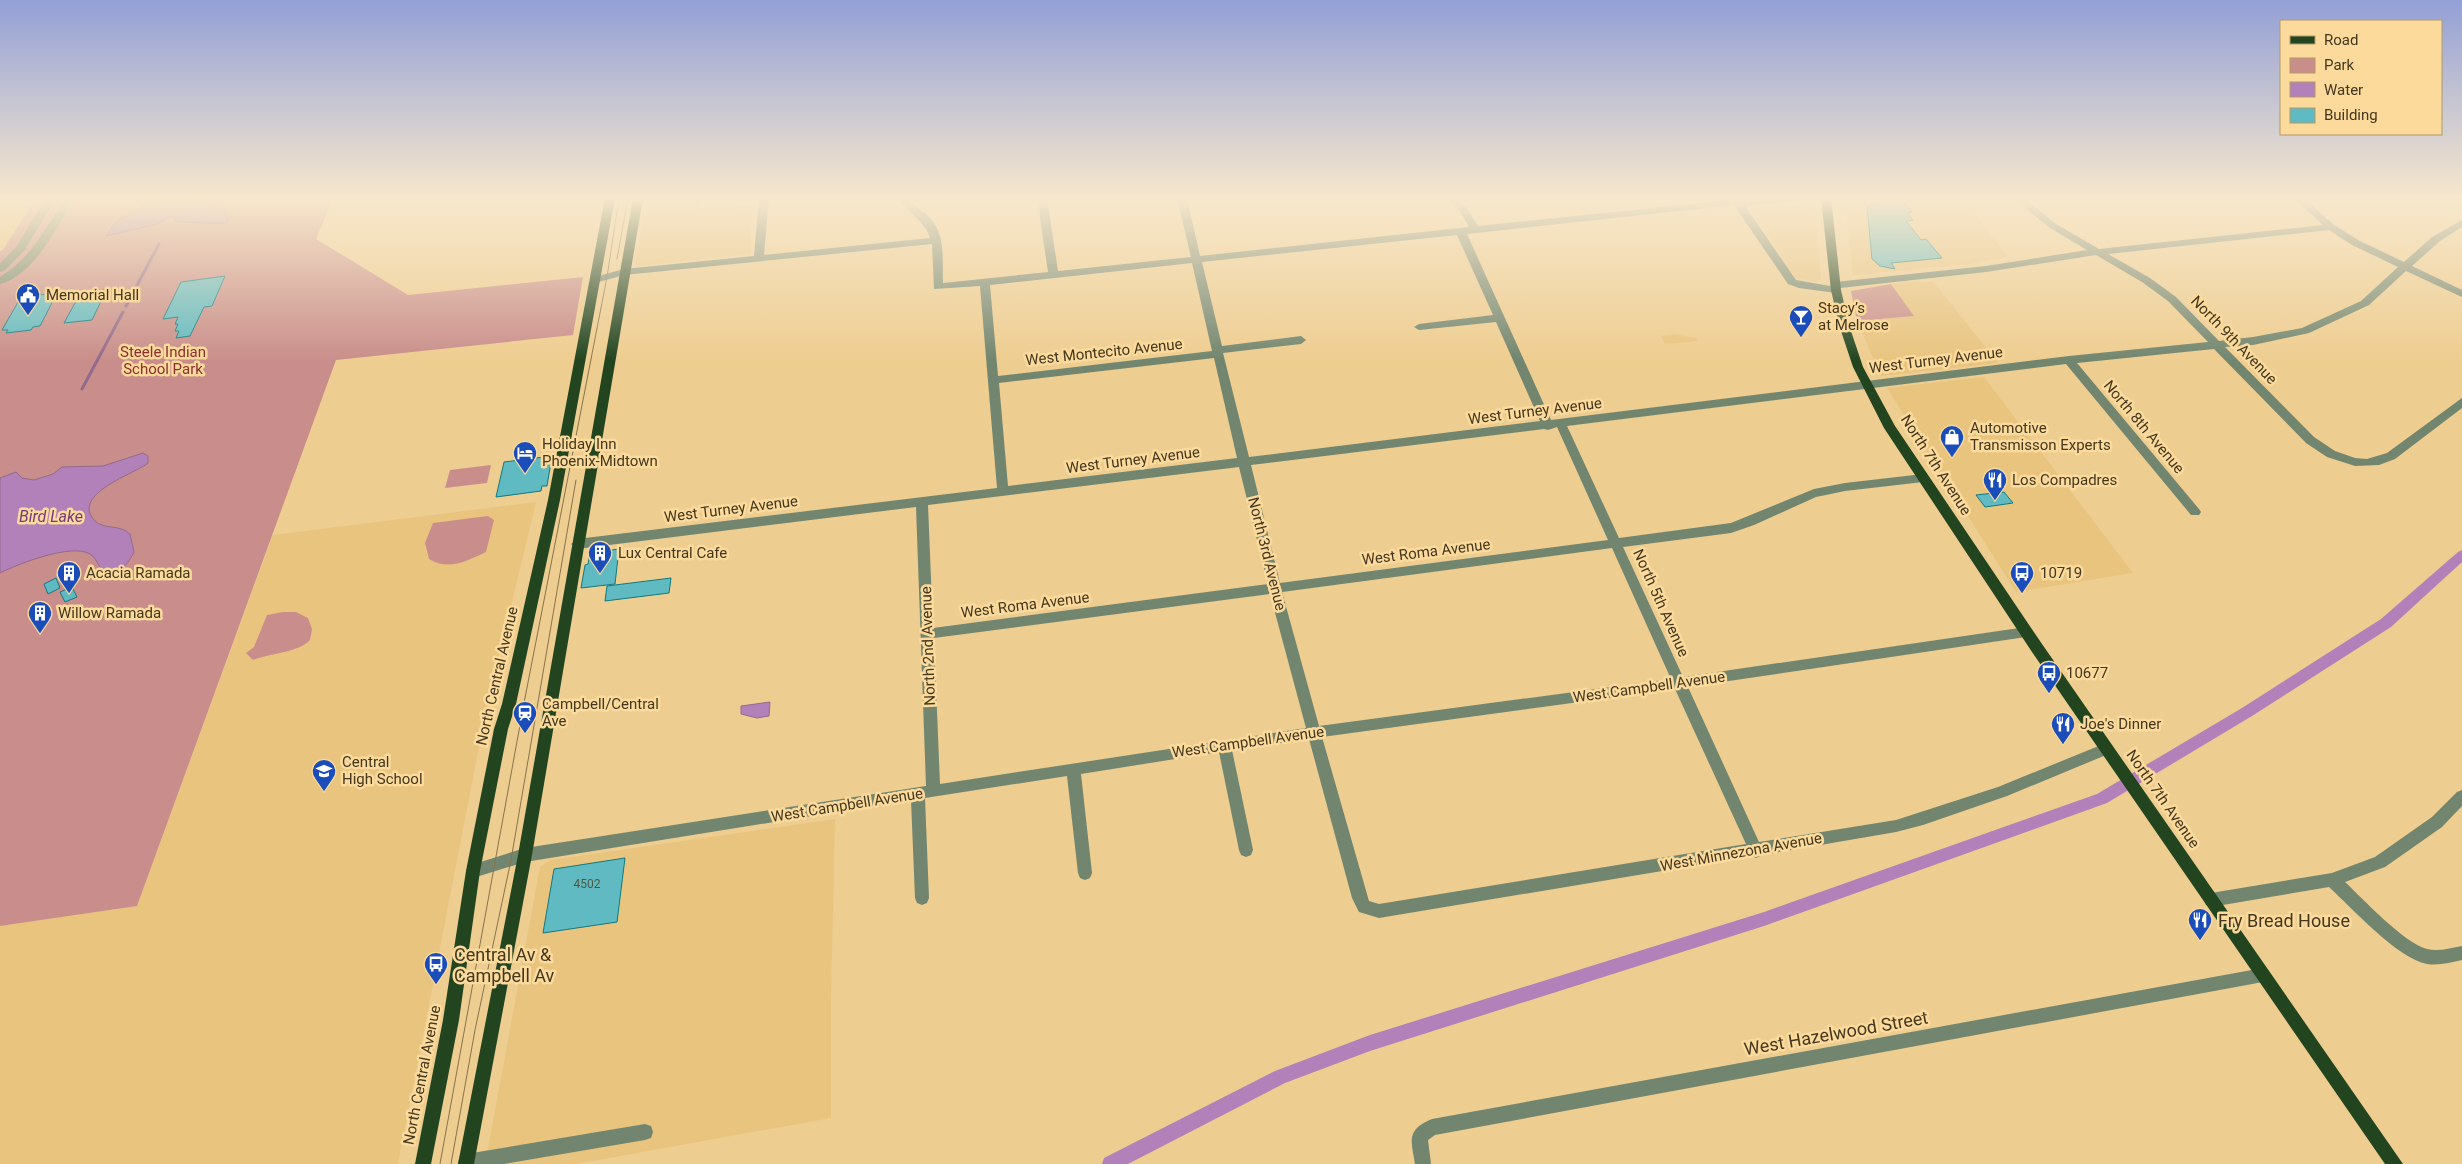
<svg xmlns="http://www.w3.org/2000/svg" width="2462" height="1164" font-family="Roboto,sans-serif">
	<rect width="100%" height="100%" fill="#eecd90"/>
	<path fill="#e8c47f" d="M0 198H36L3 250 0 251Z
		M647 198H700L699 212 752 206 750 254 637 266 635 264Z
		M1845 198H1963L2008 257 1969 264 1853 275Z
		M1803 200 1815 205 1821 279 1815 282 1796 278 1751 210 1753 207Z
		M1933 281 1998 363 1881 376 1857 321 1914 316 1891 284Z
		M1674 334 1696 338 1697 341 1665 344 1661 336Z
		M1984 377 2133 573 2016 592 1887 388Z
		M536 502 487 706 398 1164H0V926L137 906 273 535Z
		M835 819 831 998V1118L576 1164H485L540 867 551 860Z"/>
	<path fill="#c98e8b" d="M36 198H333L316 239 408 295 583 277 573 335 336 360 137 906 0 926V251L3 250Z
		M1891 284 1914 316 1857 321 1851 291Z
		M491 465 487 483 445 488 450 470Z
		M488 516 494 520 486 552C467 561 448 571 429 559L425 543 433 523Z
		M283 612H296L308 618 312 629 310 640C298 653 270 653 253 660L246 653 254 647 267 615Z"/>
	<path fill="#b381ba" stroke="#926b8b" d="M161 198H200L204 205 224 209 228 221 226 224 180 222 175 220 177 217H168L158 224 106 236 117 221Z
		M143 453 148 456V463C137 473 69 494 95 521 104 530 120 524 130 534L134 552C128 564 120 575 105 571 97 567 97 558 90 554 71 543 18 564 0 573V478L16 472 22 478 34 480 53 474 62 467 103 466Z
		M770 702 769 716 757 718 741 714V706Z"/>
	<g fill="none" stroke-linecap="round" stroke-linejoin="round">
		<path stroke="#926b8b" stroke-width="3" d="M126 306 159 244
			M82 389 123 312"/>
		<path fill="#b381ba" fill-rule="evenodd" d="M2462 550V562L2391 627 2252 716 2107 803 1764 926 1370 1051 1285 1083 1128 1164H1102L1104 1158 1275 1071 1370 1035 1764 912 2097 794 2242 708 2381 619 2458 552Z"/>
	</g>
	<path fill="#60bac2" stroke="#0e7a81" d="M1903 201 1912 212 1907 213 1913 220 1906 221 1921 240 1926 239 1942 258 1891 263 1895 269 1880 266 1872 259 1867 207 1872 203Z
		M225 276 212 306 204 307 190 336 176 338 179 331H175L178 324H175L178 317 163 319 181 282Z
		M107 289 92 320 64 323 81 292Z
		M57 293 40 326 33 327 31 330 6 333 8 330H2L21 297Z
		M552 456 547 486H542L541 491 496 497 504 462Z
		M2004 492 2013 503 1985 507 1976 495Z
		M619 549 615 584 581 588 585 565 588 564 590 553Z
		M56 578 60 588 48 594 44 584Z
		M671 578 669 593 605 601 607 586Z
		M72 587 77 597 65 602 60 592Z
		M625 858 617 922 543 933 554 869Z"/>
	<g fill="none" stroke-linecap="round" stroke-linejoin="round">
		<path fill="#71856f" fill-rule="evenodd" d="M46 198H56L24 251 4 271 0 272V263L16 247Z
			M65 198H75C57 226 35 275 0 284V277C31 258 46 228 65 198Z
			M759 198H769L764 255 930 238C925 220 908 214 898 198H908C914 207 924 211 931 219 946 236 942 262 943 283L1048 272 1037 198H1047L1058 271 1191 257 1177 198H1187L1200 256 1469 227 1461 213 1447 198H1457L1468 210 1478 226 1730 200 1729 198H1739L1741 201 1804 198 1799 201 1745 206 1796 280 1830 286 1831 283 1835 282 1986 266 2087 250 2050 228 2013 198H2024L2056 224 2099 249 2323 225 2293 198H2304L2334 225 2360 241 2404 262 2432 237 2462 220V227L2440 241 2412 266 2462 290V297L2406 271 2369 305 2309 333 2253 345 2225 347 2314 437 2335 451 2355 458 2367 459 2387 453 2462 398V408L2395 459 2379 465 2355 466 2327 457 2306 443 2214 349 2077 363 2199 509 2201 512 2199 515H2191L2066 364 1567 426 1619 538 1731 523 1814 489 1845 483 1923 474 1927 475 1929 478 1923 482 1845 491 1816 497 1754 525 1731 533 1623 547 1683 677 2026 627 2031 628 2032 632 2031 636 2026 637 1688 687 1759 842 1896 820 1998 787 2106 743 2111 745 2113 749 2111 753 2007 796 1923 825 1896 832 1762 855 1756 858 1752 856 1379 918 1359 912 1352 898 1309 739 1232 750 1253 850 1251 855 1246 857 1241 855 1239 850 1219 752 1081 774 1092 873 1090 878 1085 880 1080 878 1078 873 1067 776 925 798 929 898 927 903 922 905 917 903 915 898 911 800 525 862 473 878 468 876 466 871 468 866 525 848 926 786 916 507 577 549 571 544 577 539 997 488 980 286 934 289 932 244 624 275 595 283 590 280 591 278 624 269 754 256ZM1734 205 1788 284 1799 288 1836 293 1840 292V288L1986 272 2096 255 2142 282 2168 301 2208 342 2069 356 1551 420 1467 234ZM2329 230 2352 245 2398 267 2361 301 2302 328 2253 337 2219 341 2176 297 2150 278 2108 254ZM1457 235 1493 315 1419 324 1414 327 1419 330 1496 322 1540 421 1249 457 1223 353 1301 344 1306 340 1301 336 1222 346 1202 262ZM1192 263 1212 351 998 376 990 285ZM1214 358 1237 458 1008 486 999 383ZM1557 427 1608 540 1280 583 1251 465 1544 429 1548 430ZM1239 467 1268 584 933 628 928 505ZM1612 548 1671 679 1319 726 1282 592ZM1270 594 1306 728 940 784 934 638ZM1675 689 1746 844 1379 904 1369 901 1322 737Z
			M2462 790V806L2442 827 2385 867 2345 882C2362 898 2405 944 2427 949 2438 952 2451 948 2462 946V960C2451 962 2439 966 2427 964 2398 959 2352 908 2329 887L2211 907 2206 905 2204 900 2206 895 2211 893 2332 873 2375 857 2432 817 2457 792Z
			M2263 968 2268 970 2271 975 2268 980 2263 982 1435 1135 1428 1140 1431 1164H1415C1411 1140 1406 1130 1432 1119Z
			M645 1124 651 1126 653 1132 651 1138 645 1140 504 1164H458V1162L460 1156 466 1154Z"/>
		<path fill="#224520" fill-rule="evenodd" d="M605 198H615L560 500 516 704 508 729 480 871 459 1020 431 1164H415L443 1020 466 871 494 729 502 704 548 500Z
			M633 198H643L532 855 474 1164H458L518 855Z
			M1821 198H1831L1841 290 1849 325 1863 367 1895 426 2042 644 2403 1164H2385L2032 652 1884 428 1853 367 1839 325 1831 290Z"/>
		<path stroke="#88734c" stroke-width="1" d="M617 259 628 198
			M440 1164 524 703 607 277 619 198
			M451 1164 475 1030 511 860 576 480"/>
	</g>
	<linearGradient id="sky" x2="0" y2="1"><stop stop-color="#93a0d6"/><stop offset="0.55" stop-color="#f7e8cd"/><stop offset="1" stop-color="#f7e8cd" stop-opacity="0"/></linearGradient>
	<rect width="2462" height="361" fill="url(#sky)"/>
	<defs>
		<g id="civic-pin" transform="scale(1.25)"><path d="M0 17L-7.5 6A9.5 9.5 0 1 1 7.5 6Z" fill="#1b4dba" stroke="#fbda9c"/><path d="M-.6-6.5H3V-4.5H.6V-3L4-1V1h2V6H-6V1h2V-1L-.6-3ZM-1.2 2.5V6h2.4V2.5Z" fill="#fff"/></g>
		<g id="bar-pin" transform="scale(1.25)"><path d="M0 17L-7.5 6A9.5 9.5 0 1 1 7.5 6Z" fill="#1b4dba" stroke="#fbda9c"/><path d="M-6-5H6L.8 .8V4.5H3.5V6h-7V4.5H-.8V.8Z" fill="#fff"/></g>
		<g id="shop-pin" transform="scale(1.25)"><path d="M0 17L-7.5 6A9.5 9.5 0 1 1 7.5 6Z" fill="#1b4dba" stroke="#fbda9c"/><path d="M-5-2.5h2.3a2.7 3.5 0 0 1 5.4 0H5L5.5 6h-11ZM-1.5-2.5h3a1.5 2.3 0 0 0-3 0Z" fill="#fff"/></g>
		<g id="hotel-pin" transform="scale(1.25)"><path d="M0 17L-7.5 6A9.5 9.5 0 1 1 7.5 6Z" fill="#1b4dba" stroke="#fbda9c"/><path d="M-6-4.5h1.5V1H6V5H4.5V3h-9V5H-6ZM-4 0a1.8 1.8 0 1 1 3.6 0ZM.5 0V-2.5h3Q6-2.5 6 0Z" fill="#fff"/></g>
		<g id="restaurant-pin" transform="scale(1.25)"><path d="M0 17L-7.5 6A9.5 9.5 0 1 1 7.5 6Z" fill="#1b4dba" stroke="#fbda9c"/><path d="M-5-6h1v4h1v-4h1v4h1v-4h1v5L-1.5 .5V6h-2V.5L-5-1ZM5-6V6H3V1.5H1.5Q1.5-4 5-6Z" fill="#fff"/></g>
		<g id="building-pin" transform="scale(1.25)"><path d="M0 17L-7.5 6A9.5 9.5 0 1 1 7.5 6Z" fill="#1b4dba" stroke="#fbda9c"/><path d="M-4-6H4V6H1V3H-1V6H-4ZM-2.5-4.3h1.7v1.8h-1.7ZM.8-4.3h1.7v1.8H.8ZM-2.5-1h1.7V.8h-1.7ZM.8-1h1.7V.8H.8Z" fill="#fff"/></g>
		<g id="bus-pin" transform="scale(1.25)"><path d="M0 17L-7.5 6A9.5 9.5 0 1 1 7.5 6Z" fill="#1b4dba" stroke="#fbda9c"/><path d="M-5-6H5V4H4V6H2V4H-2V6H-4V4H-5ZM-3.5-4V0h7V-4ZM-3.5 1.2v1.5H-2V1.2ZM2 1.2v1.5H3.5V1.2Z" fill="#fff"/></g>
		<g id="station-pin" transform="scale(1.25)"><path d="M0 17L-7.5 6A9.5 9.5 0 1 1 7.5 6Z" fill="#1b4dba" stroke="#fbda9c"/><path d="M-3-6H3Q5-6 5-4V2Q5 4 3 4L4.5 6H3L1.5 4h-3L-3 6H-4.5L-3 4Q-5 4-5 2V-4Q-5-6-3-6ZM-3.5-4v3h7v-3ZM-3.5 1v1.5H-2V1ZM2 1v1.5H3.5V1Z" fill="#fff"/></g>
		<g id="school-pin" transform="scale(1.25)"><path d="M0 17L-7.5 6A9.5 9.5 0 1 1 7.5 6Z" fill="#1b4dba" stroke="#fbda9c"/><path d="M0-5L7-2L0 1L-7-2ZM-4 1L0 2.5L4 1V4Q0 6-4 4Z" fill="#fff"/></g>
	</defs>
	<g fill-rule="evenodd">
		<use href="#civic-pin" x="28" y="295"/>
		<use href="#bar-pin" x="1801" y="317"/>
		<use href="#shop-pin" x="1952" y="437"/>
		<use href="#hotel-pin" x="525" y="453"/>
		<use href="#restaurant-pin" x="1995" y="480"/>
		<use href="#building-pin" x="600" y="553"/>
		<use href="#building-pin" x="69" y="573"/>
		<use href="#bus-pin" x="2022" y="573"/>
		<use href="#building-pin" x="40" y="613"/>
		<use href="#bus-pin" x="2049" y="673"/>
		<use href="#station-pin" x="525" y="713"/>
		<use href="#restaurant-pin" x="2063" y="724"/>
		<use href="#school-pin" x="324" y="771"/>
		<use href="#restaurant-pin" x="2200" y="920"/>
		<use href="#bus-pin" x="436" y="964"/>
	</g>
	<g text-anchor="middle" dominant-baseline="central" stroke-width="5" stroke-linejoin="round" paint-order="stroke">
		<g font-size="12" fill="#4b5847">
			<text x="587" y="884">4502</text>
		</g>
		<g font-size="15" fill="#44371e" stroke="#fbda9c" text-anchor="start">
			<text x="46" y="295">Memorial Hall</text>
			<text x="1818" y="308">Stacy’s<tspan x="1818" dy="17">at Melrose</tspan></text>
			<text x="1970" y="428">Automotive<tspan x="1970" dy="17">Transmisson Experts</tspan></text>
			<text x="542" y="444">Holiday Inn<tspan x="542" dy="17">Phoenix-Midtown</tspan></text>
			<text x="2012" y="480">Los Compadres</text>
			<text x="618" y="553">Lux Central Cafe</text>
			<text x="86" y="573">Acacia Ramada</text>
			<text x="2040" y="573">10719</text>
			<text x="58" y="613">Willow Ramada</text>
			<text x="2066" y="673">10677</text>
			<text x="542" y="704">Campbell/Central<tspan x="542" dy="17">Ave</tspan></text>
			<text x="2080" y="724">Joe's Dinner</text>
			<text x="342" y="762">Central<tspan x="342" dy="17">High School</tspan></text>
		</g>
		<g font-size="15" fill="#44371e" stroke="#fbda9c">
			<text transform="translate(2234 340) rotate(46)">North 9th Avenue</text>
			<text transform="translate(1104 352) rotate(-6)">West Montecito Avenue</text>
			<text transform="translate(1936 360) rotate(-7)">West Turney Avenue</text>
			<text transform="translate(1535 411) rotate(-7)">West Turney Avenue</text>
			<text transform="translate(2144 427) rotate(50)">North 8th Avenue</text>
			<text transform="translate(1133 460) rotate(-7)">West Turney Avenue</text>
			<text transform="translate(1936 465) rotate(57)">North 7th Avenue</text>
			<text transform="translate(731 509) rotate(-7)">West Turney Avenue</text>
			<text transform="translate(1426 552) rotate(-7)">West Roma Avenue</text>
			<text transform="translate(1267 554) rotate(76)">North 3rd Avenue</text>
			<text transform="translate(1661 603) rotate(66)">North 5th Avenue</text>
			<text transform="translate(1025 605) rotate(-7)">West Roma Avenue</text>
			<text transform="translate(928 646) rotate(-92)">North 2nd Avenue</text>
			<text transform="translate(497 676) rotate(-77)">North Central Avenue</text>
			<text transform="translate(1649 687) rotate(-8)">West Campbell Avenue</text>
			<text transform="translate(1248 742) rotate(-8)">West Campbell Avenue</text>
			<text transform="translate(2163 799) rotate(55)">North 7th Avenue</text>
			<text transform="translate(847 805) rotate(-9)">West Campbell Avenue</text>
			<text transform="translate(1741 852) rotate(-10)">West Minnezona Avenue</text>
			<text transform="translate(422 1075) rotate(-79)">North Central Avenue</text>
		</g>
		<g font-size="15" fill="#8d2e30" stroke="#fbda9c">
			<text x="163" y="352">Steele Indian<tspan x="163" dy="17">School Park</tspan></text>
		</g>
		<g font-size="16" font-style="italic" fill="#76387f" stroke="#fbda9c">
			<text x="51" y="516">Bird Lake</text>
		</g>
		<g font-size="18" fill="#44371e" stroke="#fbda9c" text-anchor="start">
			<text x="2218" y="920">Fry Bread House</text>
			<text x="454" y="954">Central Av &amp;<tspan x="454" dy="21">Campbell Av</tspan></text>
		</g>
		<g font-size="18" fill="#44371e" stroke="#fbda9c">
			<text transform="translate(1836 1033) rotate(-10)">West Hazelwood Street</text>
		</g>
	</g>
	<rect x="2280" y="20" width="162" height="115" fill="#fbda9c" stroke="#b2996a"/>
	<rect x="2290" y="36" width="25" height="8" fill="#224520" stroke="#b2996a"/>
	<text x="2324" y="45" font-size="15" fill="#44371e">Road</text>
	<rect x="2290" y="58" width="25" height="15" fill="#c98e8b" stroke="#b2996a"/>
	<text x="2324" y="70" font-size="15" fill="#44371e">Park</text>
	<rect x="2290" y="82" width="25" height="15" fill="#b381ba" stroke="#b2996a"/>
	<text x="2324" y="95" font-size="15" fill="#44371e">Water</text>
	<rect x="2290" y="108" width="25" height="15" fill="#60bac2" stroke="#b2996a"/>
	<text x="2324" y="120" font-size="15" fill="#44371e">Building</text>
</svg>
